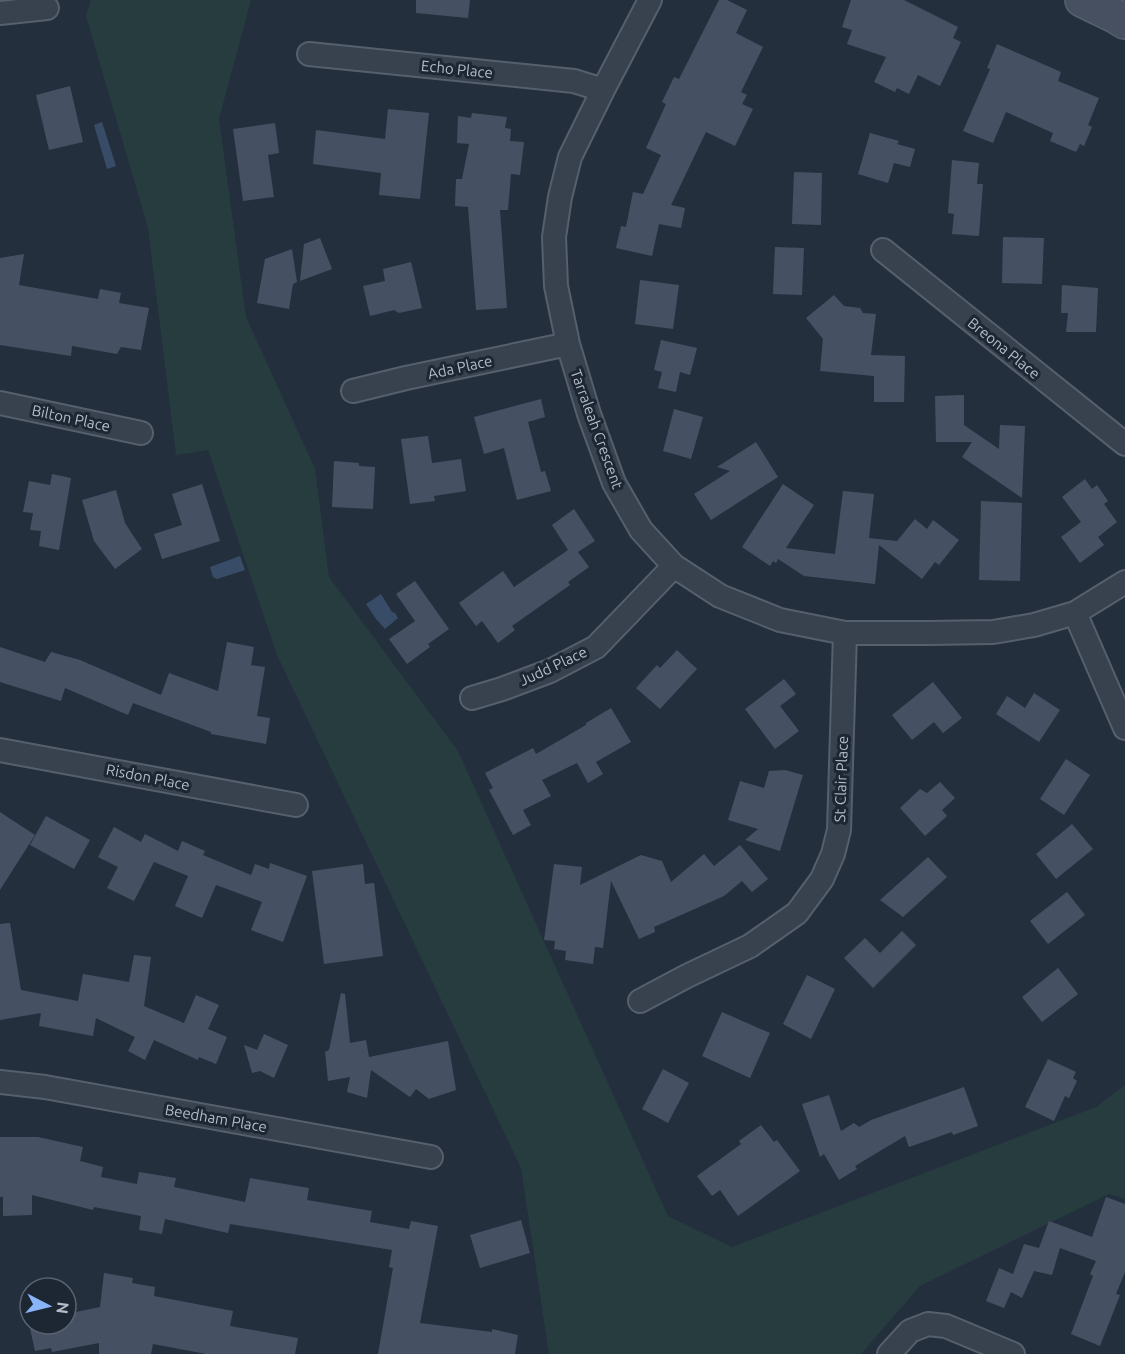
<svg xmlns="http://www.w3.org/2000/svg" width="1125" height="1354" font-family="Ubuntu,sans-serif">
	<rect width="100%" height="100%" fill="#242f3e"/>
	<path fill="#263c3f" d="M91 0H251L219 119 246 317 315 469 329 577 458 751 668 1216 732 1247 1096 1107 1125 1085V1199L1109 1194 920 1286 861 1354H549L521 1168 277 655 208 450 176 455 148 228 86 16Z"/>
	<path fill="#394c67" d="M102 122 116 166 107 169 94 125Z
		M240 556 245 570 217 579 213 577 210 567Z
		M381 594 392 612 395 613 398 618 385 629 376 619 366 604Z"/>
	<path fill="#455162" d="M416 0H470L468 18 416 13Z
		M719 0H727L747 10 736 33 763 47 741 92 747 95 742 104 753 109 735 146 706 132 671 205 685 208 681 228 659 224 652 256 616 248 621 226 626 227 633 192 643 194 661 155 646 148 666 104 662 102 674 77 679 79Z
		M851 0H904L958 27 953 38 961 42 940 86 918 75 909 94 897 88 895 92 874 82 886 57 847 44 852 30 842 27Z
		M997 44 1061 72 1058 81 1099 98 1088 125 1092 127 1084 146 1080 144 1076 152 1050 141 1053 133 1006 112 993 143 963 131 990 69 987 68Z
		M70 86 83 142 49 150 36 95Z
		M388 109 429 113 420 199 379 195 381 173 313 164 316 130 385 139Z
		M472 113 507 117 505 128 511 129 510 141 524 142 520 175 511 174 508 210H500L507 308 476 310 468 207 455 206 456 179H462L469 144 457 143 458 116 471 118Z
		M275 123 279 153 268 155 274 197 243 201 233 129Z
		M870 133 899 141 897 144 915 149 910 167 894 163 888 183 858 174Z
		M952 160 979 163 977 184H983L979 236 952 234 954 214 948 213Z
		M794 172 822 173 821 225 792 224Z
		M1003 237 1044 238 1042 284 1002 283Z
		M320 238 332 269 300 281 304 244Z
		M775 247 804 248 802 295 773 294Z
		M292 249 297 282 293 284 289 309 257 303 265 259Z
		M24 254 19 285 98 299 100 289 121 293 119 303 149 308 141 350 121 347 117 354 72 346 71 356 0 345V258Z
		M411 262 422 308 399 313 394 310 370 316 363 286 385 281 383 269Z
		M640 280 679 285 673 329 635 324Z
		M1062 285 1098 288 1096 332H1066L1068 313H1061Z
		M834 295 844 306 860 308 863 313 876 314 871 355 905 356 904 402H874V376L820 371 823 339 806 318Z
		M661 340 697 348 690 375 680 372 676 392 658 388 662 372 654 370Z
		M964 395V425L999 449 1000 425 1025 426 1022 498 962 457 972 442H936L935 396Z
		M541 399 545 417 528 422 541 472 545 471 551 491 517 500 504 448 484 454 474 417Z
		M674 409 703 417 691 459 663 451Z
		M428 436 432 463 461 459 466 491 434 496 435 501 410 504 401 439Z
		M756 442 778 477 711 520 694 494 730 471 717 467Z
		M334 461 359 463V466L375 467 373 509 332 507Z
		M52 474 71 478 59 550 39 546 41 531 30 530 33 513 23 512 29 481 50 485Z
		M1085 479 1092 489 1097 485 1108 501 1104 504 1117 522 1098 537 1104 545 1080 563 1061 537 1081 522 1062 497Z
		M202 484 220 541 162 559 154 534 182 525 172 494Z
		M783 484 814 505 786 548 835 554 843 491 874 494 869 538 897 541 915 519 927 529 933 520 959 540 939 565 935 562 922 579 879 545 875 584 804 576 778 559 776 563 773 561 770 566 742 547Z
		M116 490 125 523 142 549 115 569 94 541 82 500Z
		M981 501 1022 503 1020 581 979 580Z
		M574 509 595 541 578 552 589 567 568 582 570 585 512 626 515 630 498 643 482 621 476 626 459 603 503 571 514 587 568 550 552 525Z
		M415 581 449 629 428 644 430 647 407 664 389 639 415 621 396 594Z
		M227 642 254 647 251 665 265 667 257 716 270 718 266 744 211 734V732L133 703 128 715 65 688 61 701 0 682V647L45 662 51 652 80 660 161 695 169 673 218 691Z
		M677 650 697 669 660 709 636 688 657 665 660 668Z
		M784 679 796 694 780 706 799 731 775 749 745 709Z
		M933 682 962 718 943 733 934 722 912 740 892 715Z
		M1034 693 1060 710 1039 742 996 714 1007 696 1025 708Z
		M611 708 631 742 596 762 603 774 588 783 577 763 542 780 551 796 523 810 531 825 513 835 489 790 493 788 485 773 533 748 536 754 586 725V723Z
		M1066 759 1090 775 1064 815 1040 799Z
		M785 770 803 775 780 851 745 840 758 829 728 820 740 781 764 788 769 771Z
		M940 782 955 798 942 810 947 816 925 836 900 808 920 789 927 793Z
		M0 812 35 835 0 890Z
		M46 816 90 840 74 869 30 845Z
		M1072 824 1093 849 1056 879 1036 854Z
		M114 827 141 842 145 834 178 851 182 841 205 851 203 855 251 875 255 864 269 869 270 863 307 876 283 942 251 930 262 902 216 885 202 918 175 906 188 876 154 862 134 901 107 888 118 867 98 857Z
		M740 845 768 879 752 892 742 881 724 896 654 927 655 932 639 939 611 881 603 948 595 947 593 964 565 960 566 951 554 949 555 941 544 940 554 864 582 867 580 885 641 855 662 861 671 882 704 854 714 866Z
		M928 857 947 877 903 917 880 900Z
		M363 864 365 884 374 883 383 956 324 964 312 871Z
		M1067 892 1085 915 1048 944 1030 921Z
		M10 923 21 990 78 1001 83 974 129 982 134 955 151 957 144 1006 184 1023 196 995 219 1005 208 1029 227 1037 216 1064 199 1057 198 1060 154 1040 145 1060 128 1051 135 1037 96 1018 93 1036 39 1026 41 1013 0 1020V924Z
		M902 931 916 945 873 988 844 958 865 938 880 953Z
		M1058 968 1078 994 1042 1022 1022 997Z
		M807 975 835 989 811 1039 783 1024Z
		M341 993 345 994 350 1043 366 1040 369 1057 448 1041 456 1090 429 1099 416 1089 410 1097 371 1070 367 1098 347 1092 350 1077 328 1081 325 1052 329 1050Z
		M722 1012 770 1033 750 1078 702 1056Z
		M264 1034 288 1045 274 1078 260 1071 252 1073 244 1045 257 1050Z
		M1048 1059 1076 1072 1073 1078 1077 1081 1069 1098 1065 1096 1054 1121 1025 1107Z
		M663 1069 689 1083 668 1123 642 1109Z
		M964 1087 978 1126 953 1135 952 1132 909 1147 905 1136 855 1166 857 1169 839 1180 824 1154 820 1157 802 1104 829 1095 841 1131 854 1123 859 1127 871 1120Z
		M761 1125 774 1142 777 1140 800 1171 738 1216 720 1190 712 1196 697 1176 741 1144 739 1141Z
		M0 1137H38L83 1147 80 1161 103 1167 101 1177 137 1184 139 1172 176 1178 174 1187 245 1202 250 1178 309 1188 307 1200 372 1211 370 1222 409 1229 411 1221 438 1226 420 1323 492 1332V1329L518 1335 515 1354H378L393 1268 389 1267 392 1250 230 1224 228 1233 165 1219 162 1234 139 1230 141 1216 94 1207 93 1210 32 1195V1215L3 1216V1197H0Z
		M1106 1197 1125 1204V1272L1116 1294 1120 1295 1100 1346 1071 1334 1093 1276 1090 1274 1096 1261 1060 1248 1052 1275 1034 1271 1022 1298 1011 1292 1004 1308 986 1301 999 1268 1013 1274 1024 1244 1039 1248 1049 1221 1092 1237Z
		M521 1220 530 1253 480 1268 470 1235Z
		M104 1273 133 1278 132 1283 155 1287 154 1296 233 1311 230 1326 298 1338 295 1354H206L153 1344 151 1354H99V1343L52 1352 51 1348 35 1351 29 1324H66V1314L100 1307Z"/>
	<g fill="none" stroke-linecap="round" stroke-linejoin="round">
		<g stroke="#565f6c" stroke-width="26">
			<path id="street" d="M650 0 603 90 570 157 560 197 554 237 556 286 568 344 589 414 614 483 641 530 674 566 720 596 780 620 845 633H929L993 632 1034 625 1075 613 1125 582
				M0 13 47 8
				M309 54 574 81 603 90
				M883 250 1125 444
				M353 391 406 378 568 344
				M0 403 141 433
				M1075 613 1125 728
				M472 698 502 689 550 671 596 647 674 566
				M0 750 296 805
				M640 1001 687 976 750 946 797 913 822 879 833 854 839 830 845 633
				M0 1082 45 1087 431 1157
				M889 1354 910 1331 928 1324 946 1326 1013 1354"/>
		</g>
		<g stroke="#565f6c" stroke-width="36">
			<path id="secondary" d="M1082 0 1115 16 1125 22"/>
		</g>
		<use href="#street" stroke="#38414e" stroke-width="22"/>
		<use href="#secondary" stroke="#465061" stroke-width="33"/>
	</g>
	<g text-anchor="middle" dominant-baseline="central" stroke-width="6" stroke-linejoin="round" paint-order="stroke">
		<g font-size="15" fill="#b4bcc9" stroke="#1d2633">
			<text transform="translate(457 69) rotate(6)">Echo Place</text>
			<text transform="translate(1004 348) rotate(39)">Breona Place</text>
			<text transform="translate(460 367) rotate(-12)">Ada Place</text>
			<text transform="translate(71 418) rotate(12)">Bilton Place</text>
			<text transform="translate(597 429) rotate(70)">Tarraleah Crescent</text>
			<text transform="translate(553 666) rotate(-25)">Judd Place</text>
			<text transform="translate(148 777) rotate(11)">Risdon Place</text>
			<text transform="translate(841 779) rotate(-88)">St Clair Place</text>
			<text transform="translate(216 1118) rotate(10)">Beedham Place</text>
		</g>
	</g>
	<g transform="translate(48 1306) rotate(97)"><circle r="28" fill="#1d2633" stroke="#59626f" stroke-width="1.5"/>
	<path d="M0-4.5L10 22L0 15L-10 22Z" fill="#8ab4f8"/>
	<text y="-9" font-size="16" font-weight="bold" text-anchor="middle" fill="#b4bcc9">N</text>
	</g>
</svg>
